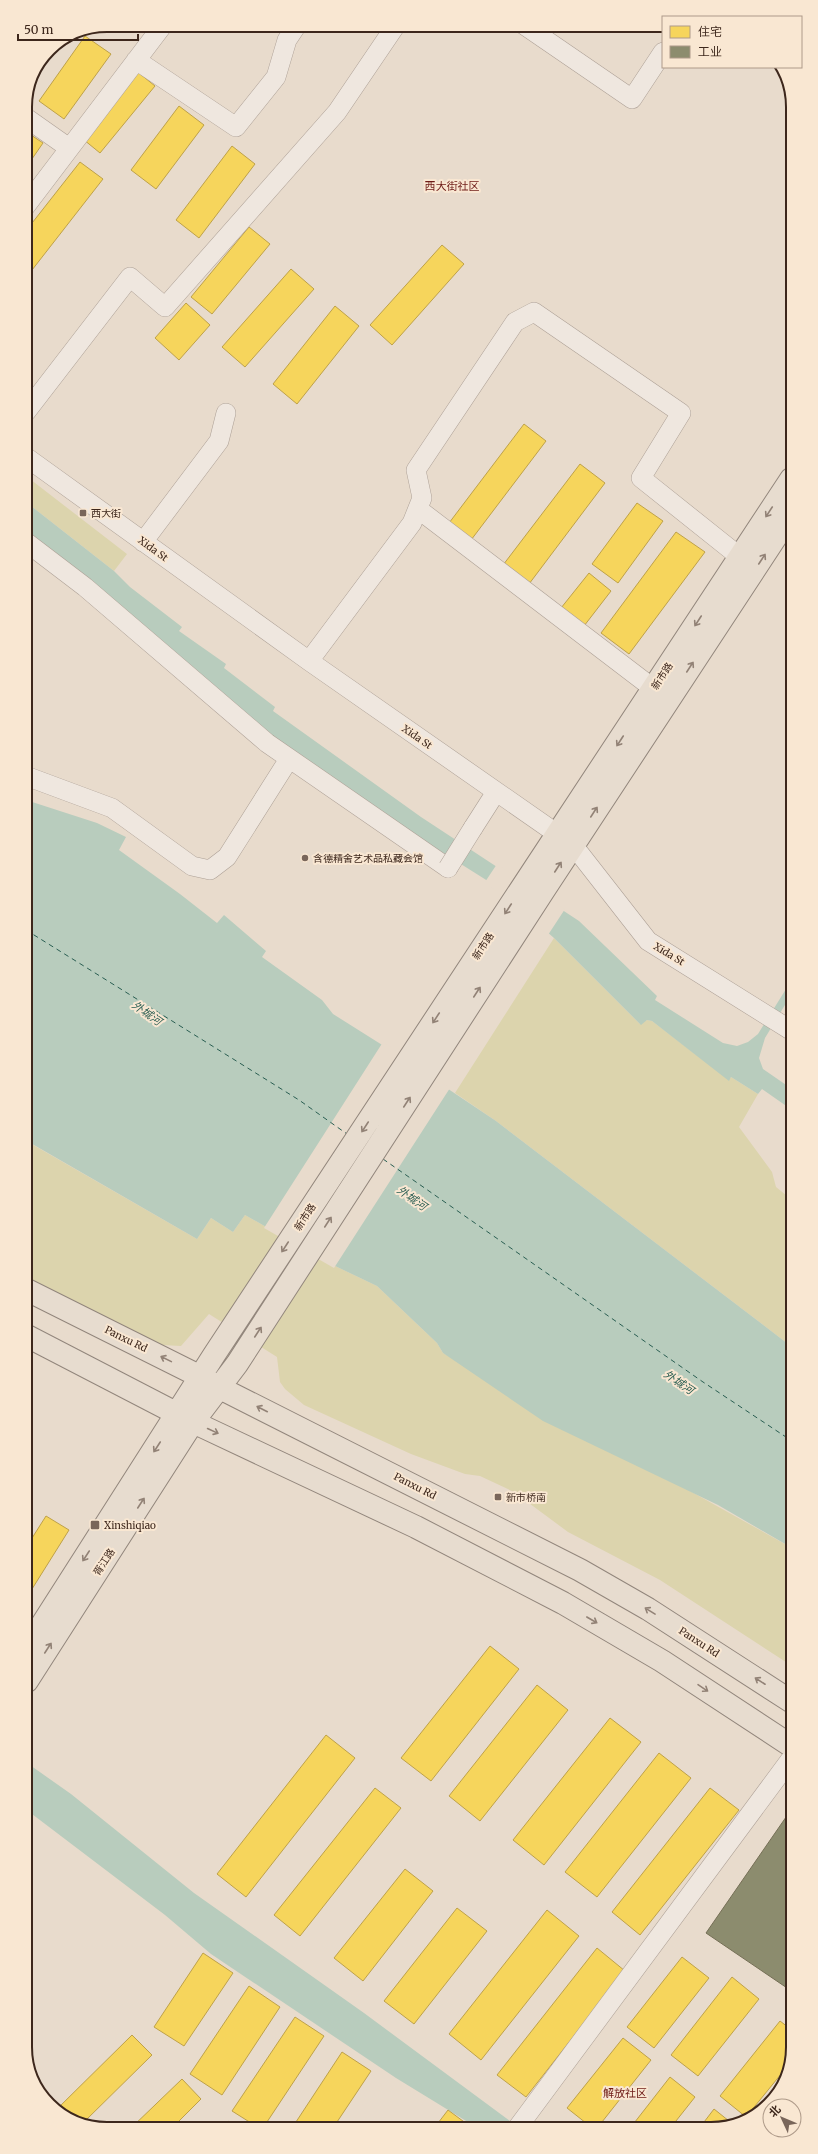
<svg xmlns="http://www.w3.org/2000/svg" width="818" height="2154" font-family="Merriweather,'Noto Sans SC',serif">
	<rect width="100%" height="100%" fill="#e8dbcc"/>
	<path fill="#dcd4ad" d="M26 476 127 554 114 571 26 502Z
		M554 938 640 1024 647 1020 652 1021 729 1080 731 1077 758 1094 739 1127 772 1172 776 1187 792 1200V1347L496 1121 455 1093Z
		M28 1142 197 1239 211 1218 233 1232 245 1215 333 1265 377 1286 437 1343 443 1353 792 1548V1666L660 1580 568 1532 514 1492 480 1476 465 1474 411 1454 304 1405 285 1389 280 1382 277 1357 209 1314 181 1346 163 1345 143 1337 27 1279Z"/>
	<path fill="#b8ccbd" d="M26 502 114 571 130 587 182 627 179 631 226 664 224 668 275 707 273 711 421 817 579 921 657 996 655 1000 723 1043 737 1046 748 1042 758 1034 791 981V995L765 1038 759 1058 763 1069 792 1089V1110L762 1089 758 1094 731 1077 729 1081 652 1021 647 1020 641 1025 554 938 491 883 310 769 26 536Z
		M26 800 97 823 126 837 119 850 180 894 217 923 224 915 266 951 262 957 322 1000 333 1014 387 1048 496 1121 792 1347V1548L718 1505 543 1421 443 1353 437 1343 377 1286 333 1265 245 1215 233 1232 211 1218 197 1239 27 1141Z
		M27 1763 71 1794 194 1893 364 2013 518 2127H476L396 2078 211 1954 165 1915 28 1811Z"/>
	<path fill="#e8dbcc" d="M497 864 565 909 548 935 485 882Z
		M383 1042 450 1088 334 1268 264 1228Z"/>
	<path fill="#f6d55c" stroke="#bea149" d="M85 36 111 54 64 119 39 101Z
		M134 69 155 86 100 153 78 135Z
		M179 106 204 125 156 189 131 170Z
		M25 131 43 143 25 169Z
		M232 146 255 164 199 238 176 220Z
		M80 162 103 179 25 279V232Z
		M249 227 270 244 212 314 191 297Z
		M442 245 464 264 392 345 370 325Z
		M291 269 314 289 245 367 222 347Z
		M186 303 210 325 179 360 155 338Z
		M335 306 359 326 297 404 273 384Z
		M524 424 546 441 468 544 446 527Z
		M580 464 605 483 526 588 500 569Z
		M637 503 663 521 618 583 592 564Z
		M676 532 705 552 629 654 601 633Z
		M589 573 611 591 584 626 561 608Z
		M46 1516 69 1530 27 1597V1546Z
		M490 1646 519 1669 431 1781 401 1758Z
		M537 1685 568 1710 480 1821 449 1796Z
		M610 1718 641 1742 544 1865 513 1840Z
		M326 1735 355 1758 246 1897 217 1874Z
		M659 1753 691 1778 597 1897 565 1872Z
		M375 1788 401 1808 300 1936 274 1915Z
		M710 1788 739 1810 640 1935 612 1912Z
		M405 1869 433 1891 363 1981 334 1958Z
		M457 1908 487 1931 414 2024 384 2001Z
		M547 1910 579 1936 481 2060 449 2034Z
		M597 1948 625 1971 526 2097 497 2075Z
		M203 1953 233 1973 184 2046 154 2027Z
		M682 1957 709 1978 654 2048 627 2027Z
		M732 1977 759 1999 698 2076 671 2055Z
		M249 1986 280 2007 222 2095 190 2074Z
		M295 2017 324 2036 263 2128H259L232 2111Z
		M780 2021 793 2031V2047L786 2068 746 2117 720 2096Z
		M132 2035 152 2055 84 2122 57 2112 56 2110Z
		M623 2038 651 2060 598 2127H591L567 2108Z
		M342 2052 371 2071 333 2128H292Z
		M670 2077 695 2097 672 2126 631 2127Z
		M182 2079 201 2099 171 2129H130Z
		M714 2109 734 2125 701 2126Z
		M448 2110 471 2127H435Z
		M228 2121 236 2128H221Z"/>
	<path fill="#8c8c6e" stroke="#746e55" d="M793 1807V1992L706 1933Z"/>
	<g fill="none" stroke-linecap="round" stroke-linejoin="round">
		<path stroke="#2a5e52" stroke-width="1" stroke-dasharray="5 4" stroke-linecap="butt" d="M26 930 299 1100 347 1134
			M383 1159 703 1382 792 1441"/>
		<g stroke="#ada096" stroke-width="20">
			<path id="minor" d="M524 25 632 99 663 52
				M136 60 236 127 276 77 287 40 297 25
				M25 117 69 148
				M25 207 163 25
				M26 412 130 277 165 307 337 112 396 25
				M26 457 309 661 573 845 648 941 792 1031
				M418 509 654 689
				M26 542 85 587 267 743 448 868
				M143 542 219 441 226 413
				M309 661 412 523 422 498 416 470 515 322 534 312 681 413 641 478 740 557
				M26 776 112 808 192 866 210 870 227 857 289 759
				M473 828 496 792
				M518 2127 793 1756"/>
		</g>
		<g stroke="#92867c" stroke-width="24">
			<path id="major" d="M27 1290 201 1377 218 1387 580 1570 648 1609 792 1702
				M27 1336 193 1422 416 1527 563 1603 662 1661 793 1747
				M27 1648 214 1355 791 479
				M27 1681 193 1422 237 1364 544 890 791 514"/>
		</g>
		<use href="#minor" stroke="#efe7df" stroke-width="19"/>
		<use href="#major" stroke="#e7dccf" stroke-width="22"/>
		<g stroke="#ada096" stroke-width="20" stroke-linecap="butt">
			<path id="minor-bridge" d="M448 868 473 828"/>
		</g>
		<use href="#minor-bridge" stroke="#efe7df" stroke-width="19"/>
	</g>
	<defs><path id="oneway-shaft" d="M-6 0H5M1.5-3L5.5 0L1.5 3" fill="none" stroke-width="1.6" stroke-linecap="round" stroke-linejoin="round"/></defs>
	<g stroke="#928276">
		<use href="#oneway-shaft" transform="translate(769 512) rotate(123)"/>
		<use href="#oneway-shaft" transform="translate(762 559) rotate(-57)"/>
		<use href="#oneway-shaft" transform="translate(698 621) rotate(123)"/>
		<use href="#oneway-shaft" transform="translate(690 667) rotate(-57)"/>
		<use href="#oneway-shaft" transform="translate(620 741) rotate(123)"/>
		<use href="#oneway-shaft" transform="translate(594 812) rotate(-57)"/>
		<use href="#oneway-shaft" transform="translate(558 867) rotate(-57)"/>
		<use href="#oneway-shaft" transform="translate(508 909) rotate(123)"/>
		<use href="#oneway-shaft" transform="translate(477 992) rotate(-57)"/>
		<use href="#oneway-shaft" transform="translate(436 1018) rotate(123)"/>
		<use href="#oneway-shaft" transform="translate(407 1102) rotate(-57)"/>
		<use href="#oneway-shaft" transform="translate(365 1127) rotate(123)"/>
		<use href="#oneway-shaft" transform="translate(328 1222) rotate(-57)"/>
		<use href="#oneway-shaft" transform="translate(285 1247) rotate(123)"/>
		<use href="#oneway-shaft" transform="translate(258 1332) rotate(-57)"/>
		<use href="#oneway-shaft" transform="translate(166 1359) rotate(-154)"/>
		<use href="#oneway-shaft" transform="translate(262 1409) rotate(-153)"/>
		<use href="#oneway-shaft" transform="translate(213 1431) rotate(25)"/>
		<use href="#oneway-shaft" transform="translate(157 1447) rotate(123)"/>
		<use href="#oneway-shaft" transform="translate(141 1503) rotate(-57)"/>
		<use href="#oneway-shaft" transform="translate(86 1556) rotate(123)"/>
		<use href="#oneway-shaft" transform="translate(650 1611) rotate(-148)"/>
		<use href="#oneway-shaft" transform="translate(592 1620) rotate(30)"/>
		<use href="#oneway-shaft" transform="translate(48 1648) rotate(-57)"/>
		<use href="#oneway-shaft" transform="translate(760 1681) rotate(-147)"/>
		<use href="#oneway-shaft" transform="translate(703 1688) rotate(34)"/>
	</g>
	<g fill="#79665a" stroke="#f9e7d2" stroke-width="1.5">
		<rect x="79" y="509" width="8" height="8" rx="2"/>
		<circle cx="305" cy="858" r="4"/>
		<rect x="494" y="1493" width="8" height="8" rx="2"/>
		<rect x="90" y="1520" width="10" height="10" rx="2"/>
	</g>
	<g text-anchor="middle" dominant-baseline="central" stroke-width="4" stroke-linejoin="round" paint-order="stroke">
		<g font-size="10" fill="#3d271c" stroke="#f9e7d2" text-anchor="start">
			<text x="91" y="513">西大街</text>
			<text x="313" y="858">含德精舍艺术品私藏会馆</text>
			<text x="506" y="1497">新市桥南</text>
			<text x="104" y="1525">Xinshiqiao</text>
		</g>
		<g font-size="10" fill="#3d271c" stroke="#f9e7d2">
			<text transform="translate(153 549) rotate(36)">Xida St</text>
			<text transform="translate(662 676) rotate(-57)">新市路</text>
			<text transform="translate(417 737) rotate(35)">Xida St</text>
			<text transform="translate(483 946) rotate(-57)">新市路</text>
			<text transform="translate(669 954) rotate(31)">Xida St</text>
			<text transform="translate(305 1217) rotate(-57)">新市路</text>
			<text transform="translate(126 1339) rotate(26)">Panxu Rd</text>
			<text transform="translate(415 1486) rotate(27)">Panxu Rd</text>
			<text transform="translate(104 1562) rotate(-57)">胥江路</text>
			<text transform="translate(699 1642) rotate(33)">Panxu Rd</text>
		</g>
		<g font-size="11" fill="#6e1b17" stroke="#f9e7d2">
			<text x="452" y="186">西大街社区</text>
			<text x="625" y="2093">解放社区</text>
		</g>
		<g font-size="11" font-style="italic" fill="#2a5e52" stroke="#f9e7d2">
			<text transform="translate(147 1013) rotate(35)">外城河</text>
			<text transform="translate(412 1198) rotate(35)">外城河</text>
			<text transform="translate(679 1382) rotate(34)">外城河</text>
		</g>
	</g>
	<path d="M0 0H818V2154H0ZM107 32H711A75 75 0 0 1 786 107V2047A75 75 0 0 1 711 2122H107A75 75 0 0 1 32 2047V107A75 75 0 0 1 107 32Z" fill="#f9e7d2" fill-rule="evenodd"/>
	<path fill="none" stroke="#3d271c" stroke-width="2" d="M107 32H711A75 75 0 0 1 786 107V2047A75 75 0 0 1 711 2122H107A75 75 0 0 1 32 2047V107A75 75 0 0 1 107 32Z"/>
	<rect x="662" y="16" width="140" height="52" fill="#f9e7d2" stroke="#ae9a89"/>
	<rect x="670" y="26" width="20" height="12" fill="#f6d55c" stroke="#ae9a89"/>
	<text x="698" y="36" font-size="12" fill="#3d271c">住宅</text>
	<rect x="670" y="46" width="20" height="12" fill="#8c8c6e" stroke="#ae9a89"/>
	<text x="698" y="56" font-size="12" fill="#3d271c">工业</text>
	<g transform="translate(782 2118) rotate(314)"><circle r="19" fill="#f9e7d2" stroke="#ae9a89"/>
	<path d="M0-3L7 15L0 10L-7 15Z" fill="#79665a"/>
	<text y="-6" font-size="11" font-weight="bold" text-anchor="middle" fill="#3d271c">北</text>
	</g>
	<path d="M18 34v6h120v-6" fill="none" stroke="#3d271c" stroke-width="2"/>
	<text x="24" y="34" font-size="12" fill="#3d271c" stroke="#f9e7d2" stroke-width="3" paint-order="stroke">50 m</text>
</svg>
